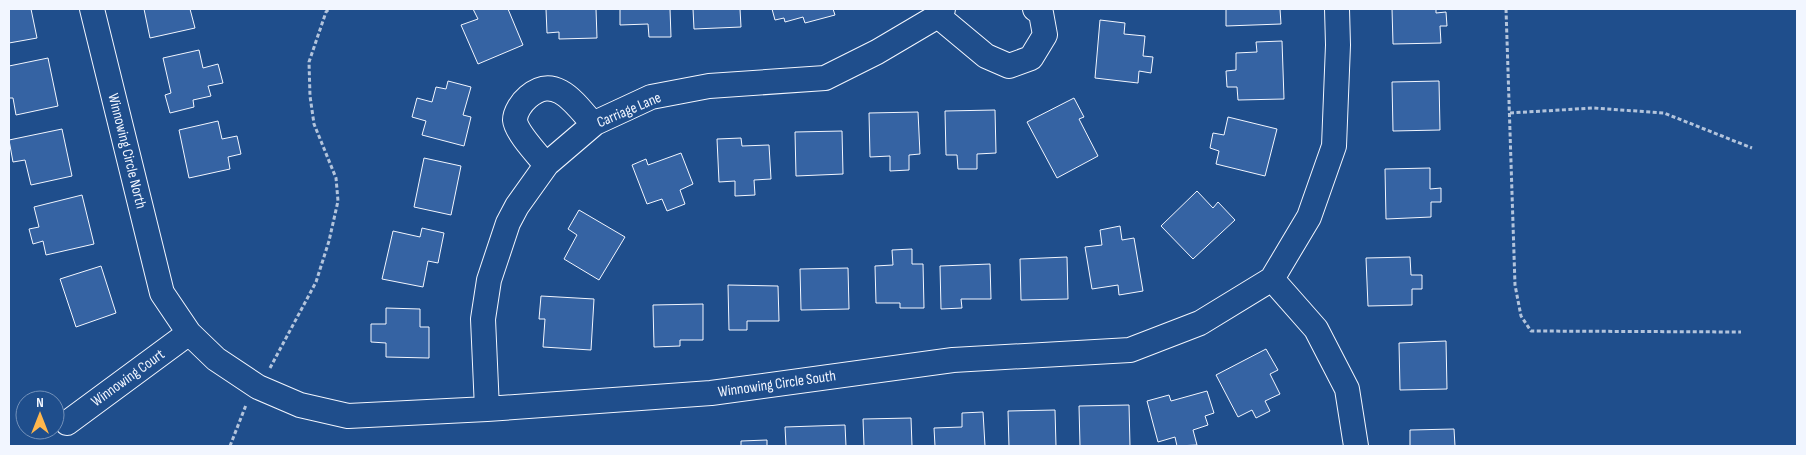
<svg xmlns="http://www.w3.org/2000/svg" width="1806" height="455" font-family="'Sofia Sans Condensed',sans-serif">
	<rect width="100%" height="100%" fill="#1f4e8c"/>
	<path fill="#3563a3" stroke="#f2f6ff" d="M9 9H31L37 38 9 43Z
		M144 9H190L195 28 150 38Z
		M473 9H508L523 45 478 64 461 25 478 19Z
		M546 9H596L597 38 559 39V32L547 33Z
		M620 9H670L671 37H649L648 24 620 25Z
		M693 9H740L741 27 694 29Z
		M772 9H833L835 15 805 23 803 17 785 22 784 18 775 20Z
		M1226 9H1280L1281 24 1226 26Z
		M1392 9H1436V13L1446 12 1447 26H1440L1441 43 1393 44Z
		M1100 20 1125 23 1124 34 1145 36 1143 56 1153 57 1151 73 1139 71 1138 83 1095 78Z
		M1282 41 1284 99 1238 100 1237 87H1227L1226 71 1236 70V53L1257 52 1256 42Z
		M199 50 203 68 218 64 223 83 208 86 211 96 193 100 194 107 170 113 165 95 171 93 163 58Z
		M48 58 58 106 16 115 13 98H9V66Z
		M448 81 471 87 463 115 471 117 464 146 422 135 426 121 412 117 417 98 432 102 436 87 446 89Z
		M1439 81 1440 130 1393 131 1392 82Z
		M1074 98 1084 117 1079 119 1098 156 1057 178 1027 122Z
		M995 110 996 153 977 154V169H958L957 155H946L945 111Z
		M918 112 920 154 909 155V170L890 171V156L870 157 869 113Z
		M1228 117 1277 129 1265 176 1216 164 1219 151 1210 148 1213 133 1224 135Z
		M218 121 222 139 237 136 241 154 228 157 230 169 189 178 179 130Z
		M62 129 72 176 31 185 25 160 13 162 9 140Z
		M842 131 843 174 796 176 795 132Z
		M741 138 742 146 769 145 771 179 754 180 755 195 735 196V181L719 182 717 139Z
		M681 153 693 184 680 190 685 204 667 211 662 199 647 204 632 165 646 159 648 165Z
		M424 158 461 166 451 215 414 207Z
		M1430 168V189L1441 188V202H1431V217L1386 219 1385 169Z
		M1197 191 1213 208 1218 202 1235 220 1193 259 1161 226Z
		M82 195 94 244 46 255 43 241 33 244 29 229 39 227 34 207Z
		M579 210 625 237 599 280 564 259 577 235 568 229Z
		M1120 226 1122 240 1134 238 1143 291 1119 295 1118 285 1092 289 1085 247 1102 245 1100 230Z
		M422 228 444 233 438 263 428 261 423 287 382 279 393 231 420 237Z
		M912 249V264H923L924 308H900V303H876L875 266 893 265 892 250Z
		M1067 257 1068 299 1021 300 1020 259Z
		M1410 257 1411 275H1422V289H1412V305L1368 306 1366 258Z
		M990 264 991 299H961L962 308 941 309 940 266Z
		M101 266 116 313 76 327 60 279Z
		M848 268 849 309 801 310 800 269Z
		M728 285 778 286 779 321H747V330H729Z
		M541 296 594 299 591 350 543 347 545 319H539Z
		M703 304V340H680V346L654 347 653 305Z
		M386 308 420 309V327H429V358L386 357V343L371 342V324H386Z
		M1446 341 1447 389 1400 390 1399 343Z
		M1266 349 1278 370 1270 374 1280 394 1265 401 1270 411 1256 418 1252 410 1238 417 1216 375Z
		M1207 391 1214 413 1205 416 1208 425 1193 430 1197 445 1177 446 1175 437 1158 442 1147 401 1169 395 1171 401Z
		M1129 405 1130 446H1080L1079 406Z
		M1055 410 1056 446H1009L1008 411Z
		M983 412 985 446H935L934 428 962 427V413Z
		M911 418 912 446H864L863 419Z
		M845 425 846 446H786L785 427Z
		M1454 429 1455 446H1410V430Z
		M767 440V446H741V441Z"/>
	<g fill="none" stroke-linecap="round" stroke-linejoin="round">
		<g stroke="#f2f6ff" stroke-width="26">
			<path id="minor" d="M92 9 162 293 189 333 216 359 258 387 300 405 348 416 487 409 711 393 953 360 1130 350 1200 323 1272 279 1309 217 1334 146 1338 45 1337 9
				M938 16 986 56 1009 66 1031 58 1045 35 1041 13 1035 9
				M546 165C538 155 516 132 515 120 515 112 522 102 528 97 556 73 576 105 593 124
				M1272 279 1316 329 1347 389 1356 446
				M487 409 483 319 489 280 508 223 517 206 547 164 595 123 651 97 709 86 825 78 877 52 938 16 943 9
				M67 423 189 333"/>
		</g>
		<path stroke="#b3c4dc" stroke-width="3" stroke-dasharray="4 2.5" stroke-linecap="butt" d="M1506 9 1515 285 1521 316 1531 331 1741 332
			M1510 113 1593 108 1664 113 1752 148
			M270 368 316 282 329 241 338 201 336 178 314 124 310 96 309 62 326 12 329 9
			M230 446 246 405"/>
		<use href="#minor" stroke="#1f4e8c" stroke-width="24"/>
	</g>
	<g text-anchor="middle" dominant-baseline="central" stroke-width="4" stroke-linejoin="round" paint-order="stroke">
		<g font-size="15" fill="#f2f6ff" stroke="#1f4e8c">
			<text transform="translate(629 110) rotate(-23)">Carriage Lane</text>
			<text transform="translate(127 151) rotate(76)">Winnowing Circle North</text>
			<text transform="translate(128 378) rotate(-36)">Winnowing Court</text>
			<text transform="translate(777 384) rotate(-8)">Winnowing Circle South</text>
		</g>
	</g>
	<rect width="1806" height="455" fill="none" stroke="#f2f6ff" stroke-width="20"/>
	<g transform="translate(40 415)"><circle r="24" fill="#1f4e8c" stroke="#7391ba"/>
	<path d="M0-4L9 19L0 12L-9 19Z" fill="#ffb74d"/>
	<text y="-8" font-size="14" font-weight="bold" text-anchor="middle" fill="#f2f6ff">N</text>
	</g>
</svg>
